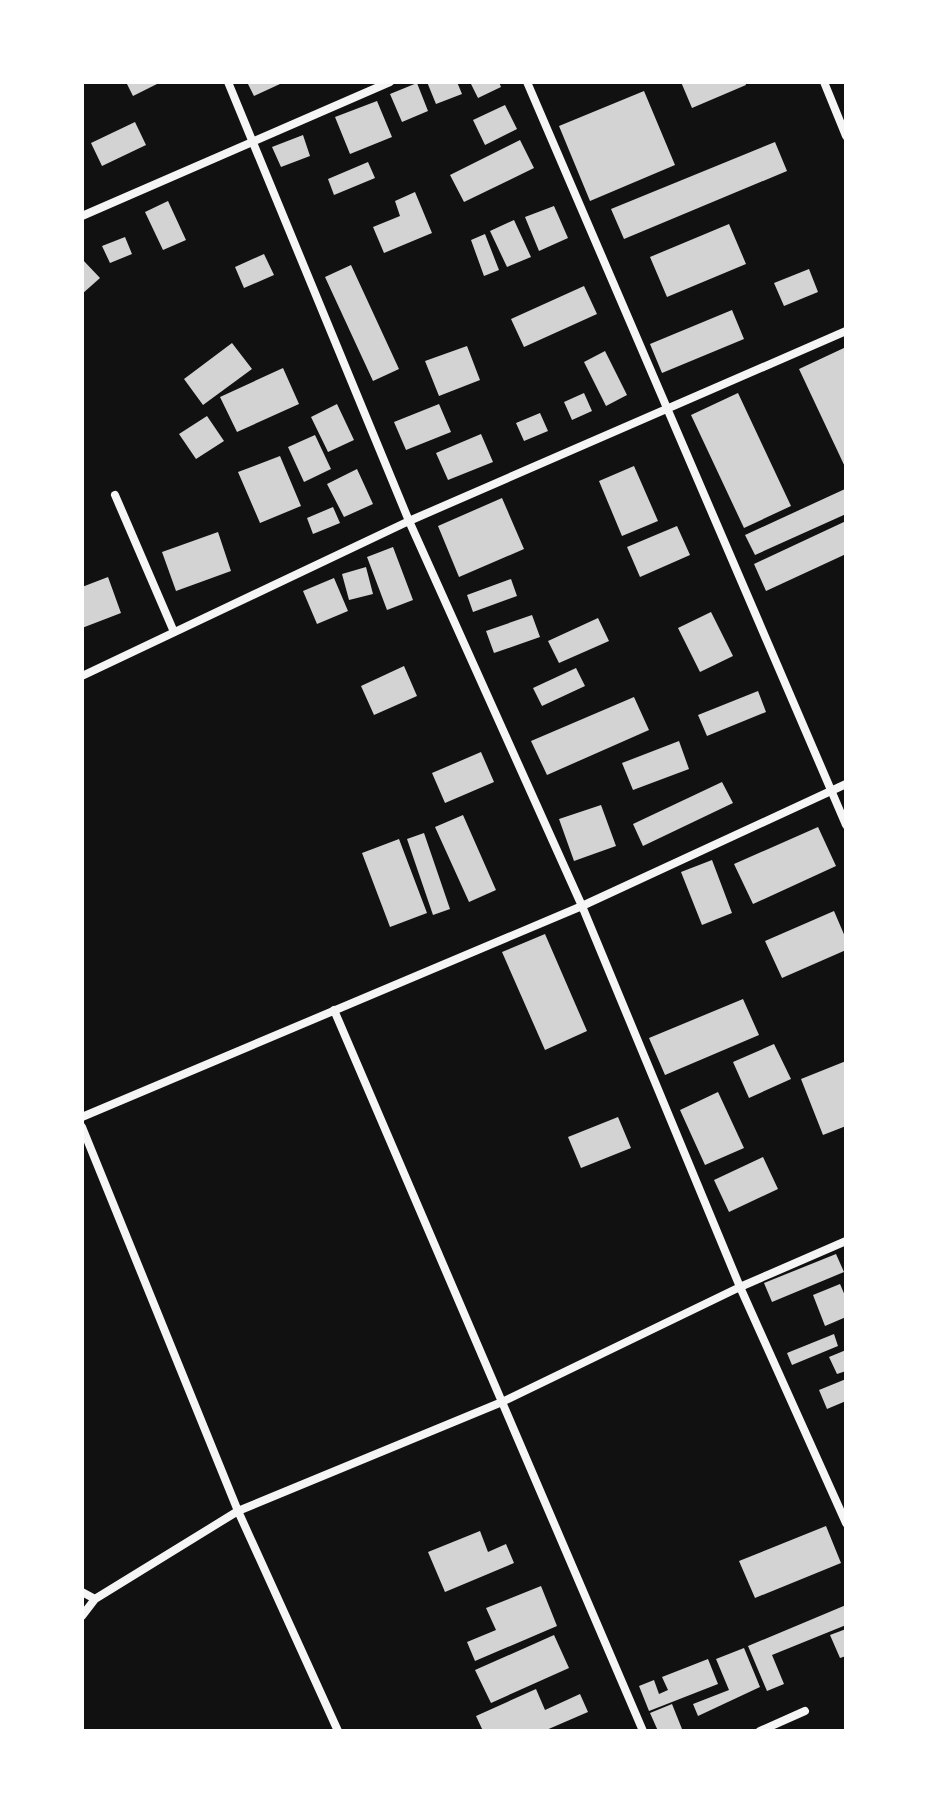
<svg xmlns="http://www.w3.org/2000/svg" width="928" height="1813" font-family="'Space Grotesk',sans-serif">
	<rect width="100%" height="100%" fill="#111"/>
	<path fill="#d3d3d3" d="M126 82H161L133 96Z
		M247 82H279L280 84 254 96Z
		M427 82H457L462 94 436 104Z
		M470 82H499L501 87 478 98Z
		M681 82H745L746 85 692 108Z
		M417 83 428 111 402 122 390 94Z
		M644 91 675 165 590 201 559 126Z
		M377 101 392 137 350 154 335 117Z
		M505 105 517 129 485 145 473 120Z
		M135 122 146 145 102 166 91 143Z
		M303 135 310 156 281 167 272 147Z
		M520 140 534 168 464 202 450 175Z
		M775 142 787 171 624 239 611 209Z
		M368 162 375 178 334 195 328 179Z
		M415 192 432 233 384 253 373 227 400 216 395 201Z
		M168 201 186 240 163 250 145 212Z
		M554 206 568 238 539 251 525 217Z
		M514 220 531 257 507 267 490 231Z
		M729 224 746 264 667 297 650 257Z
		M485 234 499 270 484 276 471 240Z
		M125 237 132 254 110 263 102 246Z
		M264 254 274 275 244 288 235 267Z
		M82 259 100 278 82 294Z
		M351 265 399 369 373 381 325 277Z
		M809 269 818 292 784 306 774 283Z
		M584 286 597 314 524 347 511 319Z
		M732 310 744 339 662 373 650 344Z
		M232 343 252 369 203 405 184 379Z
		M467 346 480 380 439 396 425 361Z
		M846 347V469L799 369Z
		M605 351 627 395 606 406 584 362Z
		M283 368 299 404 237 432 220 397Z
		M584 393 592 411 572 420 564 402Z
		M738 393 791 506 744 528 691 415Z
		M337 404 354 440 328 452 311 417Z
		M439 404 451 432 406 450 394 422Z
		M540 413 548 431 524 441 516 423Z
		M207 416 224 441 196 459 179 434Z
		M481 434 493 462 448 480 436 453Z
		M315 435 331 469 304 482 288 447Z
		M280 456 301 506 260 523 238 472Z
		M634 466 658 521 622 536 599 481Z
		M357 469 373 504 344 517 327 484Z
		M845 489 846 514 755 555 745 535Z
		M502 498 524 549 459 577 438 526Z
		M333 507 340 523 313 534 307 518Z
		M846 521V554L766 591 754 564Z
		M677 526 690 555 640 577 627 547Z
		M218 532 231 571 176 591 162 552Z
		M393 547 413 600 387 610 367 557Z
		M366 567 373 594 349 600 342 574Z
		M108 577 121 613 82 628V587Z
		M334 578 348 611 317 624 303 591Z
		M511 579 517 596 473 612 467 595Z
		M711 612 733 656 700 672 678 628Z
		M532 615 540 637 494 653 486 631Z
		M598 618 609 641 559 663 548 641Z
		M404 666 417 696 374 715 361 686Z
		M576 668 585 686 542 706 533 688Z
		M758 691 766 712 707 736 698 715Z
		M634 697 649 730 547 775 531 741Z
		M679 741 689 769 633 790 622 763Z
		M481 752 494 782 445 803 432 773Z
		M722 782 733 803 643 846 633 824Z
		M601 805 616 846 574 861 559 819Z
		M463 815 496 890 469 902 435 827Z
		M818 827 836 866 753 904 734 864Z
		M424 833 450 909 433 915 407 839Z
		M399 839 427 913 390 927 362 853Z
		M712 860 732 913 702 925 681 872Z
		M834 911 846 939V950L782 978 765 941Z
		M545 934 587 1031 545 1050 502 952Z
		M743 999 759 1035 665 1075 649 1038Z
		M774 1044 791 1079 749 1098 733 1062Z
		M846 1061V1126L823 1135 801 1079Z
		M718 1092 744 1148 705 1165 680 1110Z
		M618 1117 631 1148 581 1168 568 1137Z
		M763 1157 778 1189 729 1212 714 1180Z
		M836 1254 844 1272 772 1302 764 1283Z
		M840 1284 846 1298V1317L825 1326 813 1295Z
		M834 1334 838 1346 792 1365 787 1353Z
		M846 1350V1371L837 1374 829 1357Z
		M846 1379V1401L827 1409 819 1390Z
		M826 1526 841 1563 755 1598 739 1561Z
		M480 1531 488 1552 506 1544 514 1563 445 1592 428 1552Z
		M541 1586 557 1626 475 1661 467 1642 496 1630 486 1608Z
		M846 1605V1625L772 1655 784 1684 767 1691 748 1646Z
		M846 1629V1656L840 1658 830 1635Z
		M554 1635 569 1668 491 1703 475 1670Z
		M744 1648 760 1687 698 1716 693 1704 729 1690 716 1659Z
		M708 1659 718 1684 649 1711 639 1686 654 1680 659 1694 668 1690 662 1677Z
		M536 1689 545 1710 580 1694 588 1712 544 1731H483L476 1716Z
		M672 1704 682 1729 658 1731 650 1713Z"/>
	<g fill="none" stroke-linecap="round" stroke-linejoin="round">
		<path stroke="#f5f5f5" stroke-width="8" d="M228 82 409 521 582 906 740 1287 846 1523
			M527 82 846 825
			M824 82 846 136
			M82 216 390 82
			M115 495 174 632
			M82 676 409 521 846 331
			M334 1010 643 1731
			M82 1117 582 906 846 784
			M82 1127 238 1511 338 1731
			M82 1592 95 1599
			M82 1616 95 1599 238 1511 502 1402 740 1287 846 1241
			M760 1731 805 1711"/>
	</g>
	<rect width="928" height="1813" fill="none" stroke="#ffffff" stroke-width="168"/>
</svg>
